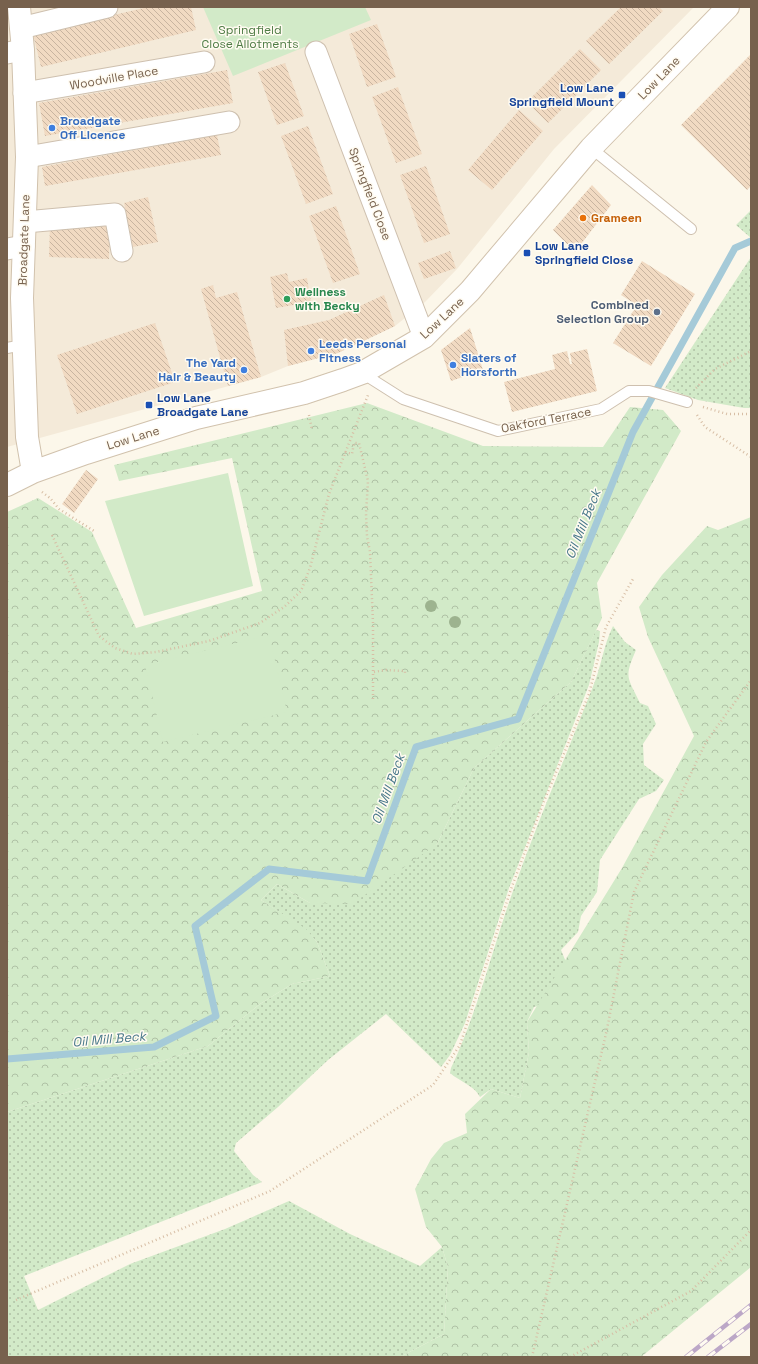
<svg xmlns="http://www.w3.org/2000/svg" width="758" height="1364" font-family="'Space Grotesk',sans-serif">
	<defs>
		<pattern id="grass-dots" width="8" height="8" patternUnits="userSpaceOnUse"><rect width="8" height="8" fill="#d2eac8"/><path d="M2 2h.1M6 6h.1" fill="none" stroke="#afc1a5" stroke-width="1.8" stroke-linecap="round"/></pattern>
		<pattern id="forest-crowns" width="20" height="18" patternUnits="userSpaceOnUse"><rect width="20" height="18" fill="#d2eac8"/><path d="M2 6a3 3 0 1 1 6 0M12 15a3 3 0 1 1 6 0" fill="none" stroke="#afc1a5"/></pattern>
		<pattern id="building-back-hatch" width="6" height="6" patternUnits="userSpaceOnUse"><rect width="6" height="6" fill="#f1dac2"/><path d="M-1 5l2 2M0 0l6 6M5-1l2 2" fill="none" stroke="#c8b4a0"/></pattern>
	</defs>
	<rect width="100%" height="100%" fill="#fcf7ea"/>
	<path fill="#f4ead9" d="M7 7H694L554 149 457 269 425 302 395 326 338 353 288 366 261 377 7 447Z"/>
	<path fill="url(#grass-dots)" d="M751 210V238L736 225Z
		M751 257V408H744L698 400 665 388Z
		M613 626 625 642 636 650C624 678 627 676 640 703L648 706 656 724 643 744 644 765 664 780 656 791 639 799 600 860 597 892 581 916 578 932 561 950 573 979 561 1000 534 1007 527 1022 529 1052 520 1098 491 1089 480 1097C475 1086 459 1081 450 1073L451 1068C478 1011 492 950 513 891 537 823 566 756 592 689 601 669 603 646 613 626Z
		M596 630 600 631 599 642 589 685 509 888 465 1023 450 1055 441 1067 386 1014 328 1060 278 1107 236 1143 234 1151 253 1175 262 1182 24 1276 38 1310 130 1264 225 1229 289 1201 350 1234 420 1266 442 1247 448 1267 444 1334 400 1357H7V1112L208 1046 260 1004 292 984 330 976 317 942 306 930 261 900 277 884 310 903 437 844 474 768 571 682Z"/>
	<path fill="url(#forest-crowns)" d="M367 403 483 446 603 447 630 407 663 410 681 431 597 583 602 618 571 682 474 768 437 844 352 904 310 903 277 884 261 900 306 929 317 942 330 976 292 984 260 1004 208 1046 7 1112V512L38 498 92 532 136 628 262 591 232 458 119 481 114 465Z
		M751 517V1267L641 1357H400L444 1334 448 1267 442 1247 426 1227 415 1189 431 1159 444 1143 467 1133 465 1114 491 1089 520 1098 529 1052 527 1022 622 868 694 736 648 637 639 607 662 575 707 526 718 530Z"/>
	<path fill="#d2eac8" d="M203 7H365L371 20 233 76Z
		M228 473 253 586 144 616 105 501Z
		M269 635 287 712 163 742 145 665Z"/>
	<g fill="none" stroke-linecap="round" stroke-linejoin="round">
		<path stroke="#a5cad8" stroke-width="7" d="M7 1059 154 1047 216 1016 195 926 269 869 367 881 416 747 518 719 633 432 735 248 751 241"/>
	</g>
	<path fill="url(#building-back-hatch)" d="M148 7H191L196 30 41 67 33 34Z
		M621 7H659L663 11 609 64 586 41Z
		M377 24 396 77 367 87 349 34Z
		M580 49 601 70 548 123 527 102Z
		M751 54V186L747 190 681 125Z
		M285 63 304 116 277 125 258 72Z
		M227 70 233 103 45 136 39 103Z
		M398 87 422 154 396 163 372 97Z
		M519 110 543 131 492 190 468 170Z
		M308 126 333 194 306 204 281 136Z
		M217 135 221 155 45 186 42 167Z
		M426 166 450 234 424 243 400 175Z
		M592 185 611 205 575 252 553 230Z
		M148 197 158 242 133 247 124 203Z
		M336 206 360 274 333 283 309 216Z
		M50 224 110 226 109 259 49 257Z
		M450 251 456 268 424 279 418 263Z
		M642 261 695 294 651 366 613 343 637 305 621 295Z
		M287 273 289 282 307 278 311 302 276 308 270 277Z
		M213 285 216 298 237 292 261 377 228 386 201 289Z
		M384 295 395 326 338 353 288 366 284 330 329 320Z
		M155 323 175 382 77 414 57 355Z
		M470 328 483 370 451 381 441 350Z
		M587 349 597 391 512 412 504 382 555 369 552 355 567 351 570 364H572L570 353Z
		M86 470 98 479 74 513 62 504Z"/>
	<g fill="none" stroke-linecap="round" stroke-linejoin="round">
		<g stroke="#cec0af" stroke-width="12">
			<path id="lane" d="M591 148 691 229
				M7 348 23 345
				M362 373 403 399 498 431 601 409 629 391H649L687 402"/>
		</g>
		<g stroke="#cec0af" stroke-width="23">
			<path id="street" d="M21 28 107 7
				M316 52 424 337
				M7 53 23 50
				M24 93 204 62
				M27 157 229 122
				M25 222 115 214 122 251
				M7 249 24 246"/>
		</g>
		<g stroke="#d1c2ad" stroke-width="24">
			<path id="secondary" d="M19 7 23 50 27 157 22 298 27 437 33 472
				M7 485 33 472 86 453 196 418 304 393 343 380 362 373 424 337 470 291 591 148 728 7"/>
		</g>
		<path stroke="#d7bea5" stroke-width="2.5" stroke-dasharray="1 3" stroke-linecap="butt" d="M696 388 715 369 751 351
			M703 407 727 414H751
			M309 415 312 430
			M697 415 705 427 751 457
			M345 452 352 454 354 443H359L368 481 366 514 367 536 370 552 373 623V700
			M42 492 50 498 59 509 94 531
			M52 535 99 636 115 648 133 654 156 652 209 641 260 623 284 607 301 591 310 568 329 494 368 395
			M374 672 385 670 405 671V675
			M16 1300 270 1191 433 1085 460 1045 511 889 544 801 589 694 606 627 633 579
			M532 1357 607 1029 634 892 706 742 751 680
			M570 1357 691 1291 751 1230"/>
		<use href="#lane" stroke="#fff" stroke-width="10"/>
		<use href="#street" stroke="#fff" stroke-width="21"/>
		<use href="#secondary" stroke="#fff" stroke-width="22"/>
		<g stroke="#bca7c7" stroke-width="4.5">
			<path id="rail" d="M686 1357 751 1305
				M708 1357 751 1324"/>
		</g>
		<use href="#rail" stroke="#fffbf1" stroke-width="3" stroke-dasharray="9" stroke-linecap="butt"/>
	</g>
	<g fill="#9db38f">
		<circle cx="431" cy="606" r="6"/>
		<circle cx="455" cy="622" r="6"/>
	</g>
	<g fill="#1a4fb4" stroke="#fffbf1" stroke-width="1.5">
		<rect x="618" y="91" width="8" height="8" rx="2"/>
		<rect x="523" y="249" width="8" height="8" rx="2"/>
		<rect x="145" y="401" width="8" height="8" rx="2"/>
	</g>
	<g fill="#3f7fe0" stroke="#fffbf1" stroke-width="1.5">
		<circle cx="52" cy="128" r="4"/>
		<circle cx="311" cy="351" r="4"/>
		<circle cx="453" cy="365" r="4"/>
		<circle cx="244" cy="370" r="4"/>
	</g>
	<circle fill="#e8710a" stroke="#fffbf1" stroke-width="1.5" cx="583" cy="218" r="4"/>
	<circle fill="#2e9e5b" stroke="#fffbf1" stroke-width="1.5" cx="287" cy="299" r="4"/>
	<circle fill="#5c6f8a" stroke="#fffbf1" stroke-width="1.5" cx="657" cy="312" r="4"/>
	<g text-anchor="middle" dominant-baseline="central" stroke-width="3" stroke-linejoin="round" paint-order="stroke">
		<g font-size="12" fill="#4f7c45" stroke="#fffbf1">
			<text x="250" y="30">Springfield<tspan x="250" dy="14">Close Allotments</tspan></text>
		</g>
		<g font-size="12" fill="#77614d" stroke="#fffbf1">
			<text transform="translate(114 78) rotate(-10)">Woodville Place</text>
			<text transform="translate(659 78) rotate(-46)">Low Lane</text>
			<text transform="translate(370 194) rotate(69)">Springfield Close</text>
			<text transform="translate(24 240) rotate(-88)">Broadgate Lane</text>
			<text transform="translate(442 318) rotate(-43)">Low Lane</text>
			<text transform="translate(546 420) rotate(-11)">Oakford Terrace</text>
			<text transform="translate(133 438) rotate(-17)">Low Lane</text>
		</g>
		<g font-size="12" font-weight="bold" fill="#164399" stroke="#fffbf1" text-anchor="start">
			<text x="614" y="88" text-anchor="end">Low Lane<tspan x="614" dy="14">Springfield Mount</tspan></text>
			<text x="535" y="246">Low Lane<tspan x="535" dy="14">Springfield Close</tspan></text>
			<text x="157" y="398">Low Lane<tspan x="157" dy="14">Broadgate Lane</tspan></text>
		</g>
		<g font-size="12" font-weight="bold" fill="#366cbe" stroke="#fffbf1" text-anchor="start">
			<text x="60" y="121">Broadgate<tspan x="60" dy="14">Off Licence</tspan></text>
			<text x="319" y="344">Leeds Personal<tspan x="319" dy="14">Fitness</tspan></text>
			<text x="461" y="358">Slaters of<tspan x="461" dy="14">Horsforth</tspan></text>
			<text x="236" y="363" text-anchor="end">The Yard<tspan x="236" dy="14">Hair &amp; Beauty</tspan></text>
		</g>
		<g font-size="12" font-weight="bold" fill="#c56008" stroke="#fffbf1" text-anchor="start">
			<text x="591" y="218">Grameen</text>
		</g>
		<g font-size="12" font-weight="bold" fill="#27864d" stroke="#fffbf1" text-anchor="start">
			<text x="295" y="292">Wellness<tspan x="295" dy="14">with Becky</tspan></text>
		</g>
		<g font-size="12" font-weight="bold" fill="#4e5e75" stroke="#fffbf1" text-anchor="end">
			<text x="649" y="305">Combined<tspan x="649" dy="14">Selection Group</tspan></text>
		</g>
		<g font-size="13" font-style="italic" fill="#47778a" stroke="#fffbf1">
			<text transform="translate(583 524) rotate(-68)">Oil Mill Beck</text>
			<text transform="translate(388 789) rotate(-70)">Oil Mill Beck</text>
			<text transform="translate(109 1039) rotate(-5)">Oil Mill Beck</text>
		</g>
	</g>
	<rect width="758" height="1364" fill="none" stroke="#77614d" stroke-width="16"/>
</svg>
